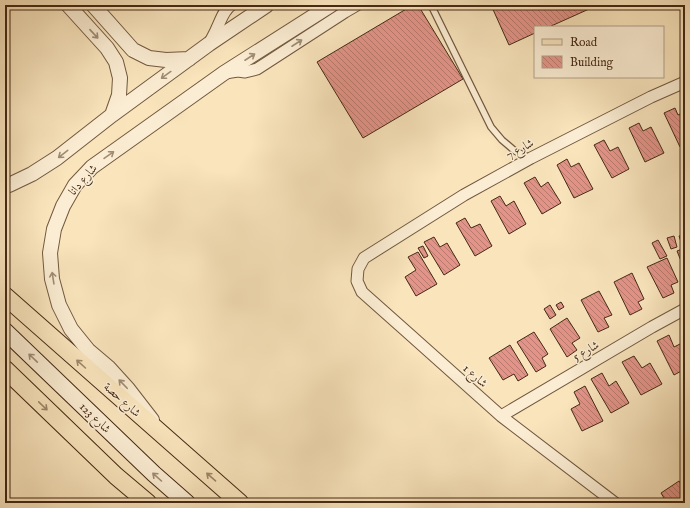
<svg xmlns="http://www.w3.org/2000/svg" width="690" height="508" font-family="'IM FELL English',Amiri,serif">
	<defs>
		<pattern id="building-back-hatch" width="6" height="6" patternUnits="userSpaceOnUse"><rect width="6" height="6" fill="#e39488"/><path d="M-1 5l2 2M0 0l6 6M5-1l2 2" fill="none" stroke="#ba796e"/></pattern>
	</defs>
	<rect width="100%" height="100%" fill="#f9e4bc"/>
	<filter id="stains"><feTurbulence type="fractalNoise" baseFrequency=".005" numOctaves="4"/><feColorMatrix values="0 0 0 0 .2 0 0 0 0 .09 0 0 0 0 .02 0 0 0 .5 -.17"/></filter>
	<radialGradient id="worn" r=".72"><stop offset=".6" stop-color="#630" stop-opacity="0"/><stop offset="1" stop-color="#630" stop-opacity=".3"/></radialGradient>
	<path fill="url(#building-back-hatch)" stroke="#452914" d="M413 5H418L463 79 363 138 317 62Z
		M491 5H598L549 27H535V33L509 45Z
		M675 108 678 115 684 112 685 113V144L680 147 664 113Z
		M639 123 643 131 651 127 664 153 645 162 629 128Z
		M604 140 610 151 618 147 629 169 612 178 594 145Z
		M567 159 571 167 579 163 593 189 574 198 557 165Z
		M535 177 541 187 548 182 561 203 542 214 524 183Z
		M500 196 506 206 514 201 526 224 509 234 491 201Z
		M465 218 471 228 480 224 492 246 475 256 456 223Z
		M685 234V241L681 242 679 236Z
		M674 236 677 247 671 249 667 238Z
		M434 237 440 247 447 243 460 265 444 275 424 242Z
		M658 240 667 256 660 259 652 243Z
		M423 246 428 256 424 258 418 248Z
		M685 248V271L677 251Z
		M418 252 437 284 416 296 405 277 416 270 408 257Z
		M667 258 678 282 671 285 674 293 663 298 647 267Z
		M632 273 644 299 638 302 642 309 630 315 614 282Z
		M599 291 612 315 604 318 609 327 598 332 581 300Z
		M561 302 564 307 559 310 556 305Z
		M550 305 556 315 550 319 544 309Z
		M567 318 580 338 572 343 577 350 567 357 550 329Z
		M534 332 548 354 542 358 546 366 536 372 517 342Z
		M669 335 674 347 682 343 685 350V369L674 375 657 341Z
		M510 345 528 375 518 381 514 374 503 380 489 358Z
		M634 356 642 368 650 363 662 384 641 395 622 362Z
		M602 373 609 386 616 381 629 403 611 413 591 379Z
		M585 386 603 421 582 431 571 409 580 404 574 392Z
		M679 481 685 491V503H667L661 493Z"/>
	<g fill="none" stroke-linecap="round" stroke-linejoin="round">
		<g stroke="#72583e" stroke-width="8">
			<path id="service" d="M431 5 491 127 502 140 515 151 530 158"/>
		</g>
		<g stroke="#72583e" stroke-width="13">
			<path id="minor" d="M209 44C212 38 215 33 217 28 221 20 223 11 231 5
				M225 73 238 71 245 72 257 69 345 12 357 5
				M501 416 652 327 685 309
				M615 503 501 416 407 332 362 292 357 281 358 269 364 258 464 195 531 158 651 97 685 82"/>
		</g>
		<g stroke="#72583e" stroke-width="16">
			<path id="tertiary" d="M68 5 107 48 116 62 120 78 119 95 112 115
				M93 5 133 50 149 58 166 60 189 59
				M5 186 9 185 32 174 57 158 112 115 209 44 267 5
				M152 420 128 389 108 367 88 350 71 329 59 305 52 279 50 253 54 229 63 206 75 185 92 167 224 73 331 5"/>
		</g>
		<g stroke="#452914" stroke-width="18">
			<path id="secondary" d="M5 331 154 474 187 503"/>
		</g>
		<g stroke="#452914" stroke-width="19">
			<path id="primary" d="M5 296 240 503
				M5 369 116 476 148 503"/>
		</g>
		<use href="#service" stroke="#fbedd3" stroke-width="5.5"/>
		<use href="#minor" stroke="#fbedd3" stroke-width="11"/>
		<use href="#tertiary" stroke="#fbedd3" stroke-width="14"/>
		<use href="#secondary" stroke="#fbedd3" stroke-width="16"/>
		<use href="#primary" stroke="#f9e4bc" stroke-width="17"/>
	</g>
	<defs><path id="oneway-shaft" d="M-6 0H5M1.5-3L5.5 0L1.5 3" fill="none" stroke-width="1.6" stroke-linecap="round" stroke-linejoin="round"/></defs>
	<g stroke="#a08b74">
		<use href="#oneway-shaft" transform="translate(94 34) rotate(47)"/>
		<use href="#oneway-shaft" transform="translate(297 43) rotate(-33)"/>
		<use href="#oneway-shaft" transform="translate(250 57) rotate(-33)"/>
		<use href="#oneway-shaft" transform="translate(166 75) rotate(144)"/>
		<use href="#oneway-shaft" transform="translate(63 154) rotate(142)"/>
		<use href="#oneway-shaft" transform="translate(109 155) rotate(-35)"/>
		<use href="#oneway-shaft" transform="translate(53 278) rotate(-99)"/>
		<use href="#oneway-shaft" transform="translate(33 358) rotate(-136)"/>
		<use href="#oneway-shaft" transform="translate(123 384) rotate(-134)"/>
		<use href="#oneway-shaft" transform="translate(157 477) rotate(-138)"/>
	</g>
	<g stroke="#9f8668">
		<use href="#oneway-shaft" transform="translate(81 364) rotate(-138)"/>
		<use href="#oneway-shaft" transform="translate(43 406) rotate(44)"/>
		<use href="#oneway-shaft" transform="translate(211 477) rotate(-139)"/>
	</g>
	<g text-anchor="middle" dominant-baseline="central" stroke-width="3" stroke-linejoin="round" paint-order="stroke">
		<g font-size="12" fill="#452914" stroke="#fbedd3">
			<text transform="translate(520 149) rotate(-28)">شارع 7</text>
			<text transform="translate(83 180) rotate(-49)">شارع دانا</text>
			<text transform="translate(586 351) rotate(-30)">شارع 5</text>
			<text transform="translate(475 376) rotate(42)">شارع 1</text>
			<text transform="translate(122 400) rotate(42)">شارع حصة</text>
			<text transform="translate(95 418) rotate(44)">شارع 123</text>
		</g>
	</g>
	<rect width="690" height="508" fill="none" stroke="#f9e4bc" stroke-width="20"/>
	<rect x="6" y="6" width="678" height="496" fill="none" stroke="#452914" stroke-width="2"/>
	<rect x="10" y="10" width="670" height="488" fill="none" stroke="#452914"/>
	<rect x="534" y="26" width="130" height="52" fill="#fbedd3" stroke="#b29f87"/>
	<rect x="542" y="39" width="20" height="6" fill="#f9e4bc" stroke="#b29f87"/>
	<text x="570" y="46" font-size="12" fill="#452914">Road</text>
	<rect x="542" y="56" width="20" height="12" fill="url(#building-back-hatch)" stroke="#b29f87"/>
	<text x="570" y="66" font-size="12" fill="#452914">Building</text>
	<rect width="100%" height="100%" filter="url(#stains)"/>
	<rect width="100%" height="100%" fill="url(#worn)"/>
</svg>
